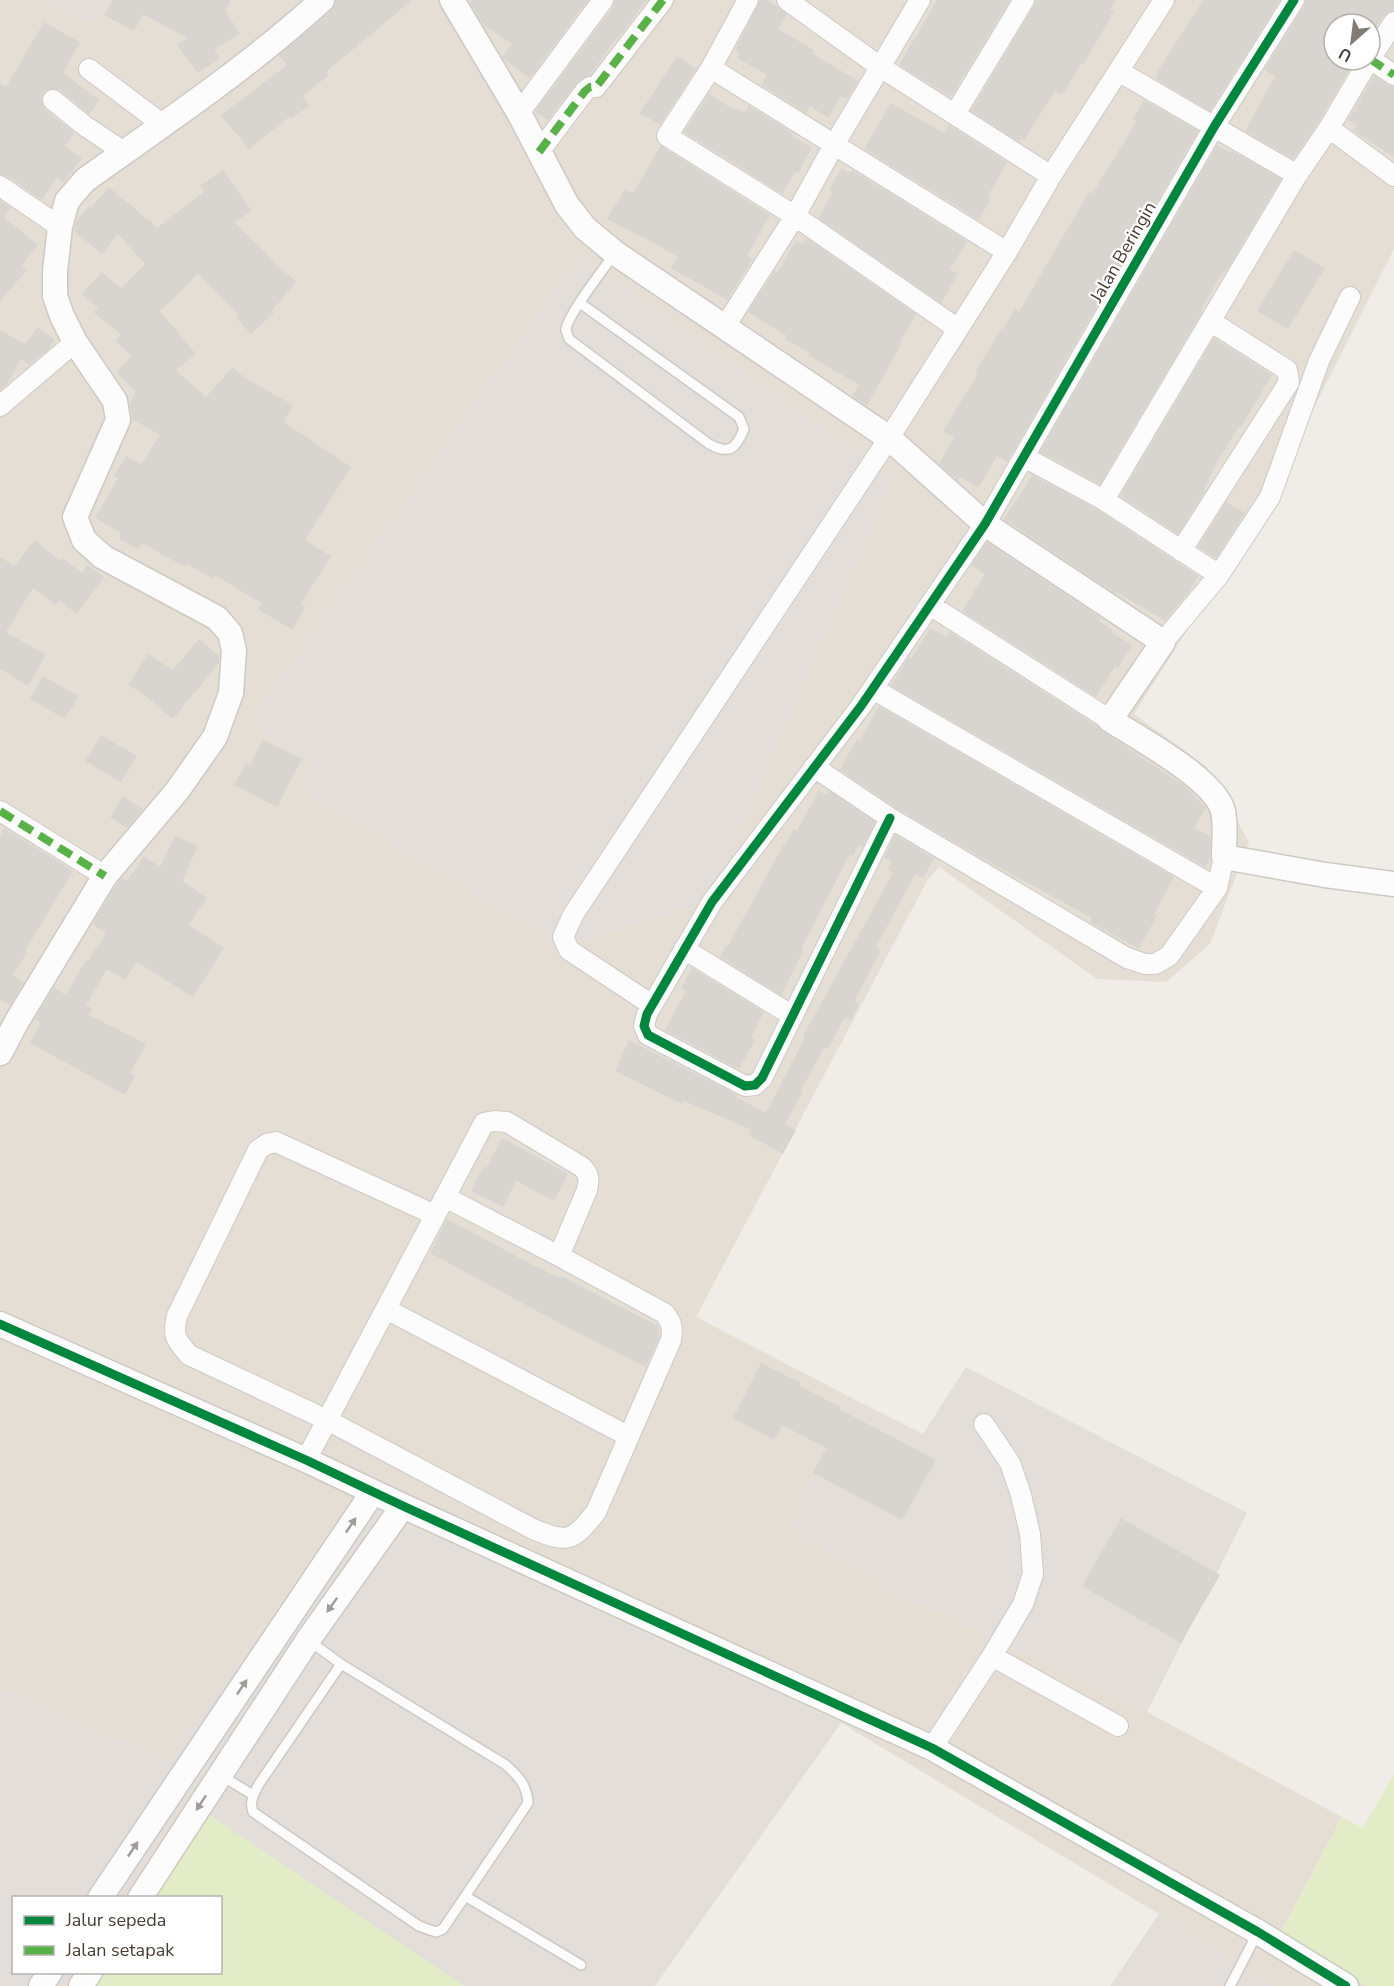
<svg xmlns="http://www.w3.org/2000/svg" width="1394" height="1986" font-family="'Nunito Sans',sans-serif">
	<rect width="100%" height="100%" fill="#f0ede8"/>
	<path fill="#e5ded5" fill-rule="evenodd" d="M0 0H49L93 23 107 0H1394V249L1258 519 1134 714 1206 766 1249 842 1210 944 1166 982 1097 979 939 867 927 881 696 1317 848 1396 789 1528 889 1588 1147 1712 1342 1817 1282 1930 1367 1986H1274L1159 1914 841 1723 356 1501 165 1762 0 1687ZM1334 24H1370V60H1334Z"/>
	<path fill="#e3ded9" d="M49 0H107L93 23Z
		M578 255 893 479 709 900 566 947 305 791 308 763 251 721Z
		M966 1367 1247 1513 1147 1712 889 1588 788 1528 848 1396 923 1434Z
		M356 1501 841 1723 655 1986H464L201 1809 140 1897 14 1898V1972L87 1973 78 1986H0V1687L165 1762Z
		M1159 1914 1274 1986H1110Z"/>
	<path fill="#e2ecc6" d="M1394 1774V1986H1367L1282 1931 1342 1817 1363 1828Z
		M201 1809 464 1986H78L87 1973 220 1972V1898L140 1897Z"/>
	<path fill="#d8d4cf" d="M113 0H231L225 11 240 33 214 50 220 58 198 73 177 45 187 38 143 14 134 31 104 15Z
		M336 0H412L326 72 329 75 302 96 309 106 291 119 289 117 249 149 221 115 287 65 279 55 328 14 335 5Z
		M473 0H588L530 78 504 59 502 57 512 44 484 25 470 3Z
		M615 0H647L619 37 618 36 590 75 583 78 576 84 548 120 535 111 613 7Z
		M760 0H768L787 14 778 29 814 50 812 53 858 81 847 99 841 96 828 118 810 106 806 113 761 85 767 75 737 58 740 53 735 50Z
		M937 0H1010L951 97 899 65Z
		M1036 0H1116L1110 9 1114 11 1084 64 1082 63 1062 95 1055 91 1024 140 1021 139 1020 142 971 111 1034 6Z
		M1203 0H1280L1210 111 1156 79 1158 75 1156 74Z
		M1306 0H1394V10L1388 12 1384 15 1370 37V24H1334V60H1355L1318 123 1293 159 1245 131 1275 76 1264 70 1304 6Z
		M44 22 80 42 63 73 99 100 89 114 60 90 49 89 43 93 41 99 45 109 74 133 65 146 82 158 64 182 57 177 42 200 7 176 0 174V83L6 87Z
		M677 56 696 69 660 125 640 113Z
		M1374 76 1387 85 1394 87V157L1353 131 1357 125 1348 120Z
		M709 94 736 111 738 109 745 113 749 106 793 133 792 136 812 148 798 173 795 172 782 194 684 132Z
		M1144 100 1198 131 1007 462 997 456 978 488 960 477 958 480 939 464 954 437 943 431 978 374 975 372 1002 328 1003 329 1015 309 1019 312 1089 192 1092 194 1137 121 1133 119Z
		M891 103 944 133 949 125 1007 162 988 196 991 198 979 220 864 149Z
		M1217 145 1231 153 1232 151 1281 179 1225 273 1223 272 1201 310H1203L1100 484 1040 452Z
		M661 146 770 215 747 256 753 259 727 300 671 268 678 257 642 236 641 237 607 219 625 189 633 193Z
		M842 168 850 173 852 170 967 241 950 269 958 274 941 303 818 218 833 192 829 189Z
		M223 170 252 211 234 222 275 262 273 263 296 281 272 311 274 313 251 334 236 318 239 315 198 274 160 311 196 354 176 370 206 397 233 367 245 378 293 405 284 422 351 467 305 540 331 556 301 604 306 607 292 630 258 609 261 603 215 575 213 579 187 564 185 567 142 543 138 549 119 539 121 533 95 518 118 478 114 476 126 456 141 464 160 435 132 419 130 403 136 391 116 373 131 355 115 341 121 334 94 313 98 308 82 294 102 272 121 288 145 264 118 234 102 254 74 231 76 222 89 206 91 208 109 187 147 219 148 218 157 228 204 192 200 186Z
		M0 201 11 208 4 217 38 245 22 266 27 270 0 301Z
		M806 238 916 314 900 342 902 343 867 405 852 396 859 385 808 355 810 353 785 339 787 336 748 312 774 271 777 273 796 240 803 244Z
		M1294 250 1325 268 1288 329 1257 311Z
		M38 327 55 340 48 350 29 365 21 359 7 384 0 390V330L25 344Z
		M1214 338 1272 375 1241 427 1239 426 1215 466 1207 483 1204 489 1206 490 1178 534 1120 496Z
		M1028 473 1098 510 1198 576 1188 593 1165 621 1116 592V594L1004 519 1032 476Z
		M1226 502 1245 513 1216 558 1198 547Z
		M35 540 60 561 62 558 82 573 87 565 104 577 77 614 59 600 55 605 33 588 6 632 46 655 28 686 0 669V557L14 566Z
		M987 542 1101 618 1099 621 1113 630 1111 632 1132 645 1118 668 1115 666 1096 697 962 611 985 574 971 565Z
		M930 628 947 637 950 632 1097 726 1103 732 1182 784 1206 808 1194 828 1210 836V858L1205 867 891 686 909 656 912 658Z
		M199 639 219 656V663L173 719 146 696 128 685 148 654 173 670Z
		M43 676 79 696 65 719 30 699Z
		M879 706 1174 877 1154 914 1157 915 1139 949 1090 922 1092 918 982 858 896 808 840 770 857 739 860 741Z
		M101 735 137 756 121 782 85 761Z
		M263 740 302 759 277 807 234 785 246 763 250 765Z
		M819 790 827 795 829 791 875 822 863 847 859 845 853 856 850 854 801 949 803 951 781 995 720 957 726 945 728 946 784 844 785 845 794 829 797 831Z
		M123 796 143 809 127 828 110 817Z
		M4 828 73 871 25 951 27 952 13 975 24 982 10 1005 0 999V837Z
		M895 835 934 858 923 878 915 874 876 947 881 950 854 1001 859 1004 851 1020 845 1017 828 1049 824 1047 801 1090 803 1091 785 1124 796 1130 783 1154 749 1135 752 1130 703 1109 684 1101 682 1104 615 1071 629 1040 737 1095 736 1097 766 1113 805 1037 803 1036 893 873 888 870 892 862 884 858Z
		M175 836 198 846 182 881 207 898 189 925 224 948 193 997 137 962 125 980 107 969 86 1005 92 1008 89 1015 146 1044 130 1073 135 1076 125 1095 30 1043 41 1022 35 1019 54 988 66 995 86 960 88 961 106 933 92 924 117 884 122 878 127 881 144 856 160 867Z
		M692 968 764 1012 751 1037 755 1040 739 1069 665 1030 686 991 681 988Z
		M502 1138 568 1174 554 1201 516 1181 503 1207 471 1191 483 1167 486 1168Z
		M447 1219 531 1264 560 1278 561 1276 658 1326 659 1337 646 1367 567 1327 430 1253Z
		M761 1363 801 1383 800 1386 840 1407 839 1409 936 1460 902 1520 813 1473 826 1448 782 1425 774 1440 733 1418Z
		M1121 1518 1220 1575 1181 1643 1082 1586Z"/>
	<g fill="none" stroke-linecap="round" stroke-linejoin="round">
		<g stroke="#cdc9c4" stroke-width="12">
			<path id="service" d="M580 303 739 417 744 429C736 449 729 455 709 444L569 339C568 336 567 333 566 330 566 317 605 267 615 253
				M308 1640 341 1664 506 1765C519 1777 527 1785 528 1803L443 1929 436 1932 419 1926 253 1812C249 1802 254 1793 259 1784L341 1664
				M222 1776 253 1795
				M465 1896 581 1965
				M1230 1986 1257 1934"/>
		</g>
		<g stroke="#cdc9c4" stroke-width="22">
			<path id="minor" d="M748 0 711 68 667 136 795 216 958 329
				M787 0 879 66 1051 176
				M1370 59 1394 22
				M1370 59 1394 75
				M711 68 1007 252
				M89 69 162 124
				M1120 72 1297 175
				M53 100 85 126 124 152
				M519 113 603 0
				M955 114 1024 0
				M1329 128 1394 176
				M539 152 585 91 590 87H596L663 0
				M0 186 60 227
				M724 328 795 216 834 145 920 0
				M0 406 75 342
				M1024 457 1104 500 1219 575
				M1104 500 1297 175 1329 128 1369 60
				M1181 551 1289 382 1287 370 1210 321
				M930 605 1110 720
				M1163 642 1219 575 1270 497 1319 361 1350 297
				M873 689 1217 888
				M814 767 890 818 1127 958 1145 964H1155L1169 956 1217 888 1224 857
				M0 811 105 876
				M890 818 762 1078 755 1085 745 1086 648 1035 644 1026 647 1014 712 902 861 706 985 524 1214 127 1294 0
				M684 949 793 1016
				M652 1005 569 950 563 937 573 915 889 438 1007 252 1051 176 1164 0
				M435 1215 276 1142 267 1144 258 1150 177 1316C172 1336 176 1340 189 1355L327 1420 533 1529C568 1544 573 1541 596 1512L671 1340C673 1328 672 1322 664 1313L559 1256 445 1197
				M386 1309 628 1436
				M306 1460 484 1123 494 1121 507 1122 582 1167C590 1175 589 1180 587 1190L559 1256
				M992 1656 1118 1726
				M932 1748 992 1656 1023 1604 1033 1574 1030 1534 1021 1495 1010 1463 984 1424"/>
		</g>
		<g stroke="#cdc9c4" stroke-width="27">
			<path id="tertiary" d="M452 0 519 113 567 205 585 228 615 253 889 438 985 524 1163 642 1110 720C1138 738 1215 779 1223 811 1226 823 1224 844 1224 857L1325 875 1394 884
				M0 1053 17 1021 105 876 177 791 215 737 231 693 234 650 230 633 217 618 103 557 84 540 75 517 118 420 115 401 75 342 62 316 55 296V271L60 227 67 201 85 180C165 123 249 67 322 0
				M0 1324 306 1460 403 1506 932 1748 1258 1932 1346 1986
				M100 1898 373 1492
				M140 1898 308 1640 403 1506
				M41 1986 50 1972
				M81 1986 90 1972"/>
		</g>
		<use href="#service" stroke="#fdfcfc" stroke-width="9"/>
		<use href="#minor" stroke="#fdfcfc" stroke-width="20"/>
		<use href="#tertiary" stroke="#fdfcfc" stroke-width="24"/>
		<path stroke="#57b346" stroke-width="8" stroke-dasharray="15 8" stroke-linecap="butt" d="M1370 59 1394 75
			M539 152 585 91 590 87H596L663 0
			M0 811 105 876"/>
		<g stroke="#fff" stroke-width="13">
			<path id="cycleway" d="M890 818 762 1078 755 1085 745 1086 648 1035 644 1026 647 1014 712 902 861 706 985 524 1214 127 1294 0
				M0 1324 306 1460 403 1506 932 1748 1258 1932 1346 1986"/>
		</g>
		<use href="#cycleway" stroke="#00873e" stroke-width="9"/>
	</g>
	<defs><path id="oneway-solid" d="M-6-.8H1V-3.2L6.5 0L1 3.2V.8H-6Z" transform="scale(1.5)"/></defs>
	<g fill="#a29c98">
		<use href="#oneway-solid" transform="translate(351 1525) rotate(-56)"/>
		<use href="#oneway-solid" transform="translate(332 1605) rotate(125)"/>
		<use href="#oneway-solid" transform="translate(242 1687) rotate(-56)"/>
		<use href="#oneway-solid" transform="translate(201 1803) rotate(123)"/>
		<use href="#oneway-solid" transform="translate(133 1849) rotate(-56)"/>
	</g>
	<g text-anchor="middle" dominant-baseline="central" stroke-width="4.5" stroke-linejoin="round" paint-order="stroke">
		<g font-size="18" fill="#473d34" stroke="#fff">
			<text transform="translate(1123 252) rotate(-60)">Jalan Beringin</text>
		</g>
	</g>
	<rect x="12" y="1896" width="210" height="78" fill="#ffffff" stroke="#b5b1ae" stroke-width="1.5"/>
	<rect x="24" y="1916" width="30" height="9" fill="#00873e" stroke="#b5b1ae" stroke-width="1.5"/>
	<text x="66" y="1926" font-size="18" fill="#473d34">Jalur sepeda</text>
	<rect x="24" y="1946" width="30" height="9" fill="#57b346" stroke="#b5b1ae" stroke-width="1.5"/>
	<text x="66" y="1956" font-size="18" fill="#473d34">Jalan setapak</text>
	<g transform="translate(1352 42) rotate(208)"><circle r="28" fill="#ffffff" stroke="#b5b1ae" stroke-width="1.5"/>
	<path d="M0-4.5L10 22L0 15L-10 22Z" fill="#827b73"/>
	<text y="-9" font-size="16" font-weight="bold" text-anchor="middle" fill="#473d34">U</text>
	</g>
</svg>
